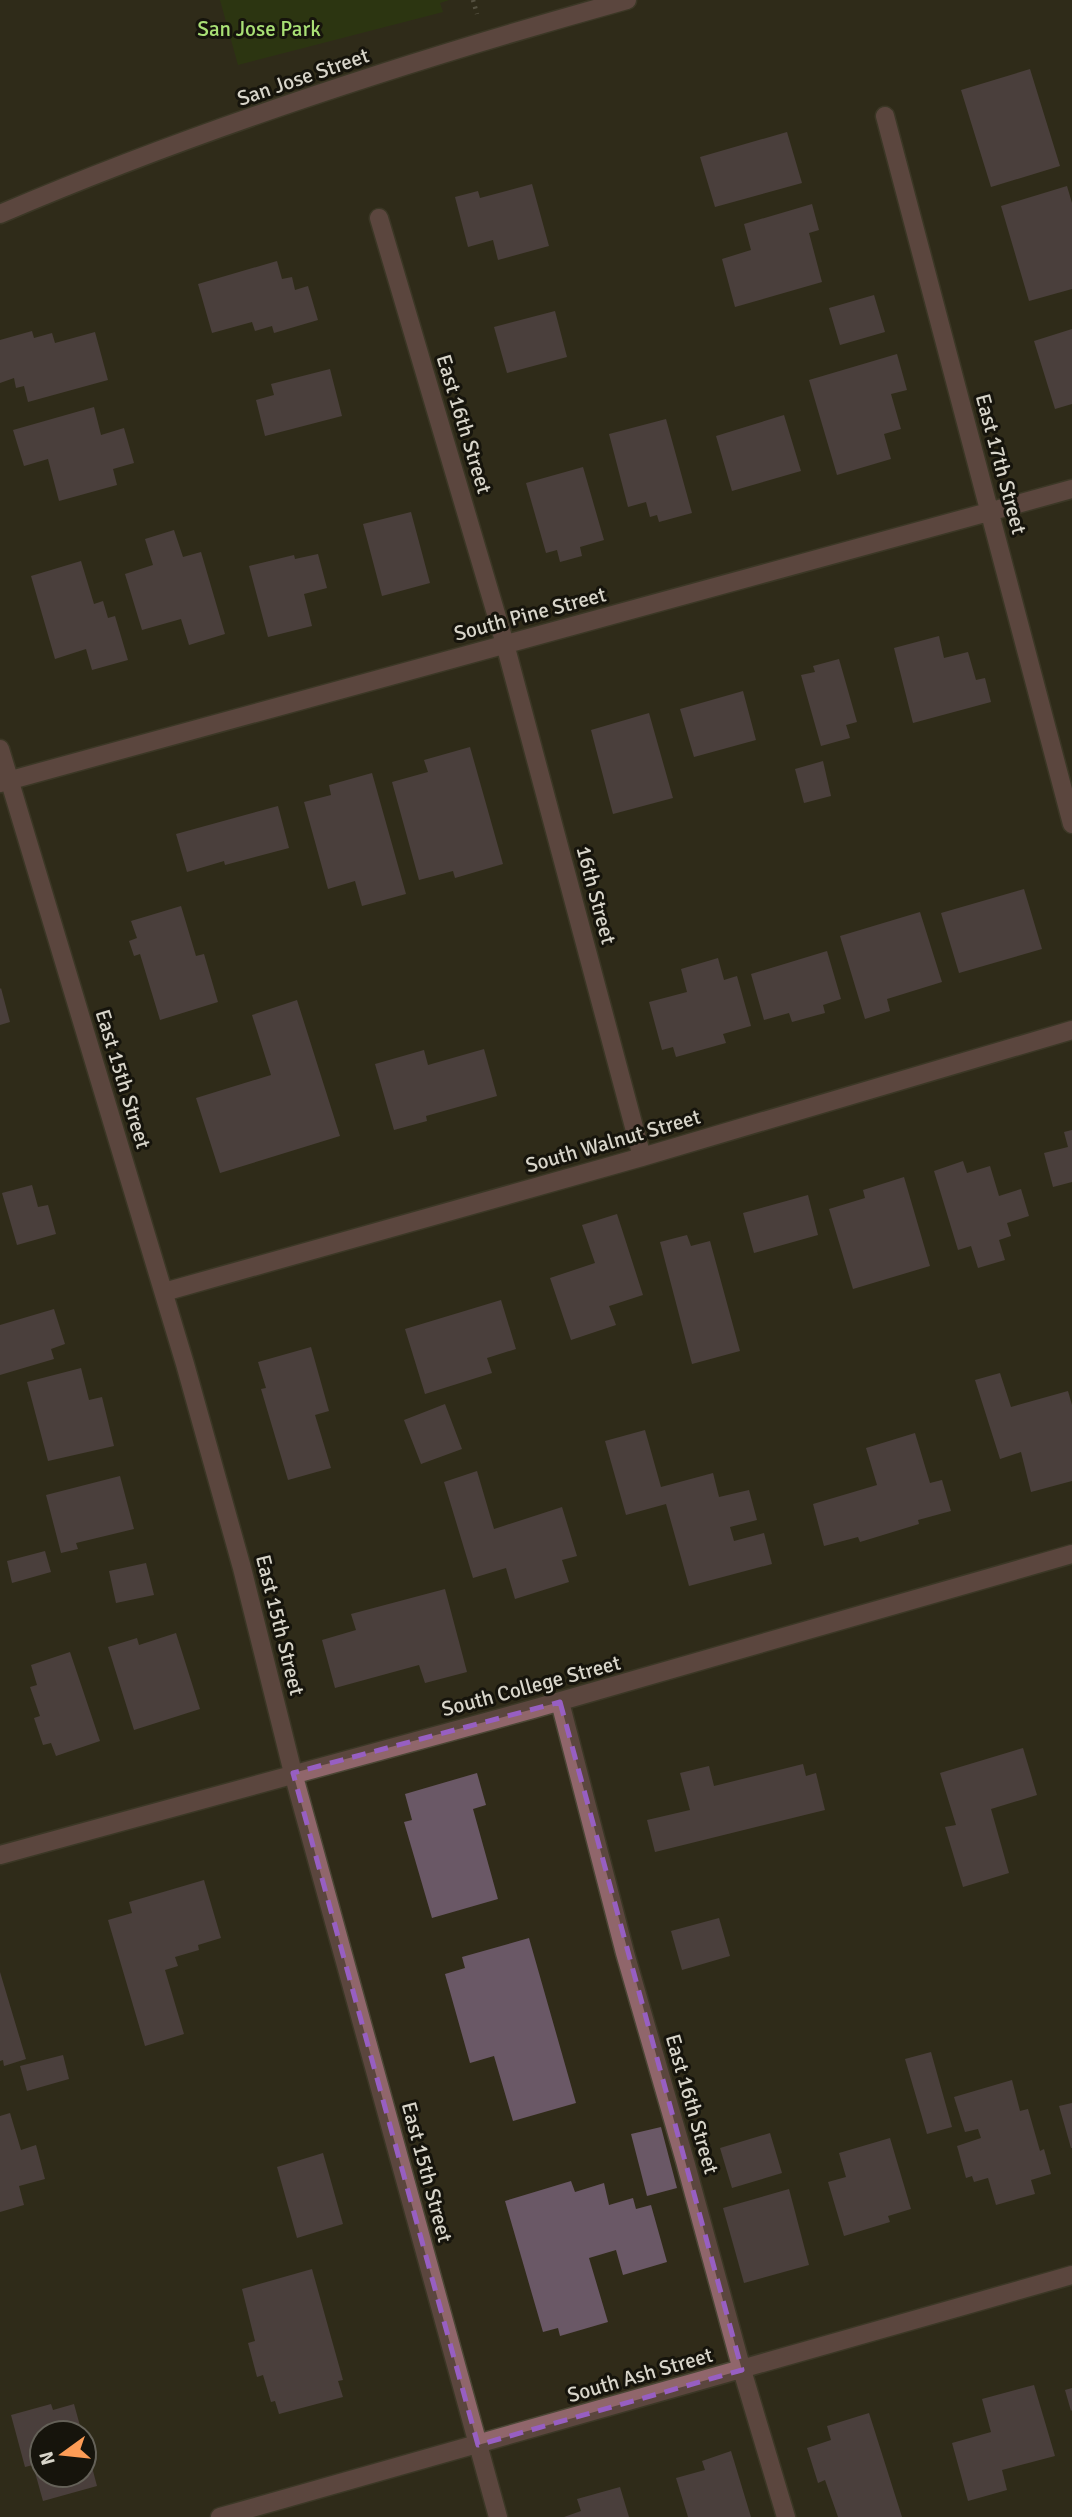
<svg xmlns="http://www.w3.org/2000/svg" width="1072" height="2517" font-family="Signika,sans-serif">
	<rect width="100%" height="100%" fill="#302b19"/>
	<path fill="#284208" d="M220 0H449L440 3 443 12 238 65Z"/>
	<path fill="#6a5866" d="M1030 69 1060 166 991 187 961 90Z
		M787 132 802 183 715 207 700 157Z
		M532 184 549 246 498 260 493 240 468 247 455 197 478 191 480 198Z
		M1067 186 1072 203V289L1029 301 1001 206Z
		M812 204 819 230 809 233 822 282 735 307 722 259 751 250 744 224Z
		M277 261 282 279 292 277 295 290 308 286 318 320 274 333 272 326 255 331 252 322 212 333 198 284Z
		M874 295 885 332 840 345 829 308Z
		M555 311 567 357 507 373 494 327Z
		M1072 329V404L1055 409 1034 341Z
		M32 331 34 338 52 333 55 343 95 332 108 380 28 402 24 386 16 388 14 378 0 383V340Z
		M897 354 907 390 891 394 901 429 884 434 891 459 837 475 809 380Z
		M330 369 342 416 265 436 256 400 274 395 271 384Z
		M94 407 101 435 124 428 134 463 113 469 117 485 59 501 48 459 24 466 13 430Z
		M784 415 801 471 732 491 716 436Z
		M666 419 692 513 659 522 657 515 650 517 646 502 628 507 609 434Z
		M583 467 604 540 580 547 582 556 560 562 557 550 546 553 526 483Z
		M411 512 430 583 382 596 363 524Z
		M174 530 183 557 201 552 225 634 189 645 181 619 142 630 125 574 153 565 145 539Z
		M318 554 327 588 304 594 312 626 268 637 249 566 294 555 295 559Z
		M81 561 94 604 103 601 108 618 115 616 128 660 92 670 86 649 55 659 31 576Z
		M939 636 944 658 968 652 976 680 985 678 991 702 913 723 894 648Z
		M839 659 857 722 846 725 850 738 821 746 801 675 815 672 813 666Z
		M743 691 756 740 694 757 680 709Z
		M649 713 673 798 613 814 591 730Z
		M470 747 503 864 455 878 453 871 419 880 392 782 428 772 424 760Z
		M823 761 831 796 804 803 795 769Z
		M372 773 406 894 362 906 355 881 328 889 304 802 331 795 329 785Z
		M278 806 289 848 225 865 224 861 187 872 176 834Z
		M1024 889 1042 949 959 973 941 913Z
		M181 906 196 956 204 954 218 1002 160 1020 140 954 134 956 129 941 137 938 131 921Z
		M920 912 942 982 887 999 890 1011 865 1019 840 936Z
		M827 951 841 999 823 1005 825 1013 792 1022 789 1013 764 1020 751 974Z
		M718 958 724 980 737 976 751 1026 723 1034 726 1043 676 1057 673 1047 662 1050 649 1002 687 992 681 969Z
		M1 988 10 1022 0 1025V989Z
		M297 1000 340 1136 220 1173 196 1098 271 1075 252 1015Z
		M484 1049 497 1096 426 1116 427 1121 394 1130 375 1064 424 1050 428 1065Z
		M1072 1130V1182L1053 1187 1044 1153 1068 1147 1064 1132Z
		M963 1161 967 1173 990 1166 999 1196 1021 1189 1029 1216 1007 1223 1011 1236 999 1240 1005 1260 978 1268 971 1246 958 1250 934 1171Z
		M904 1177 930 1266 853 1289 829 1209 865 1198 863 1190Z
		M32 1185 38 1207 48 1205 56 1234 17 1245 2 1193Z
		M808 1195 818 1235 754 1253 743 1213Z
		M617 1214 643 1295 609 1306 616 1325 571 1340 550 1278 595 1263 582 1225Z
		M687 1235 691 1246 710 1241 740 1351 692 1364 660 1242Z
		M501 1300 516 1349 487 1358 492 1373 425 1394 405 1329Z
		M54 1309 65 1344 51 1349 54 1359 0 1375V1325Z
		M311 1347 329 1411 315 1415 331 1468 288 1480 261 1389 266 1388 258 1362Z
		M81 1368 89 1400 102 1397 114 1446 48 1461 27 1382Z
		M1000 1373 1011 1407 1068 1391 1072 1405V1481L1031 1492 1021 1452 1000 1459 975 1380Z
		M445 1404 462 1449 421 1464 404 1420Z
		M645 1430 661 1487 713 1473 719 1497 749 1490 757 1520 730 1527 734 1541 764 1533 772 1564 689 1586 666 1504 626 1515 605 1441Z
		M915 1433 930 1483 942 1480 951 1511 918 1520 919 1524 860 1542 858 1537 824 1546 813 1504 877 1485 866 1448Z
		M477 1471 494 1529 562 1507 577 1556 562 1560 569 1582 515 1599 506 1568 473 1578 444 1482Z
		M120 1476 134 1529 76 1543 78 1549 61 1553 46 1495Z
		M45 1551 51 1572 12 1583 7 1561Z
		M146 1563 154 1595 116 1603 109 1571Z
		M445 1589 467 1672 425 1683 419 1665 335 1688 322 1640 356 1630 351 1614Z
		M176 1633 200 1709 134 1730 108 1647 137 1638 139 1645Z
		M70 1652 100 1741 56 1756 51 1743 43 1745 34 1718 40 1716 30 1687 37 1685 31 1665Z
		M1023 1748 1037 1795 991 1809 1009 1873 963 1887 945 1827 956 1825 940 1773Z
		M803 1764 806 1776 816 1773 825 1810 655 1852 647 1820 690 1810 680 1773 709 1766 714 1786Z
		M477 1773 486 1805 473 1809 498 1899 432 1918 404 1822 412 1820 405 1794Z
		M204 1880 221 1938 198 1945 199 1950 175 1957 178 1966 165 1970 184 2034 145 2046 108 1920 132 1913 129 1902Z
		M719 1918 730 1956 682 1970 671 1931Z
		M529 1938 576 2103 513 2121 494 2056 470 2063 445 1974 465 1968 462 1957Z
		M0 1972 26 2059 4 2066 3 2060 0 2061Z
		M931 2052 952 2127 927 2134 905 2059Z
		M63 2055 69 2079 27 2091 20 2066Z
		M1012 2080 1020 2111 1028 2109 1040 2151 1044 2149 1051 2174 1031 2180 1035 2194 996 2205 988 2178 974 2182 972 2176 966 2178 957 2146 981 2138 978 2129 965 2132 954 2097Z
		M1072 2103V2148H1071L1059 2106Z
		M10 2113 21 2150 36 2145 45 2179 19 2186 24 2205 0 2212V2116Z
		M661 2127 677 2188 647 2196 631 2134Z
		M770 2133 782 2173 732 2188 720 2148Z
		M890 2138 911 2209 888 2216 890 2222 844 2236 828 2182 846 2177 839 2153Z
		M323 2153 343 2224 297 2238 277 2167Z
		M571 2181 575 2192 604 2183 609 2205 633 2198 636 2209 651 2205 667 2262 623 2275 616 2250 589 2258 608 2322 560 2336 558 2328 543 2332 505 2201Z
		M789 2189 809 2265 744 2283 723 2208Z
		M312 2269 343 2380 338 2381 343 2397 279 2414 275 2401 271 2402 263 2375 257 2377 248 2343 255 2341 242 2289Z
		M1034 2385 1055 2456 1002 2470 1007 2490 968 2501 952 2443 991 2432 982 2399Z
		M1072 2388V2410L1071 2411 1065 2390Z
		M51 2404 53 2410 74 2404 82 2433H42V2475H84L85 2441 97 2486 43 2501 33 2465 25 2467 11 2415Z
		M869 2413 902 2517H838L825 2480 818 2483 807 2448 831 2440 827 2426Z
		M731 2451 751 2517H688L676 2478 705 2470 702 2461Z
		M620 2487 629 2517H564L581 2511 577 2499Z"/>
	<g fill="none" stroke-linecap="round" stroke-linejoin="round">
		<g stroke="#4b4635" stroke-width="21">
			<path id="minor" d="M885 116 1072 824
				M0 214C203 127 415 59 627 0
				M379 218 505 644 642 1157
				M0 749 185 1364 242 1568 293 1773 498 2517
				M0 783 1072 489
				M164 1292 642 1157 1072 1030
				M560 1702 625 1953 685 2161 742 2370 786 2517
				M0 1855 533 1709 1072 1554
				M220 2517 1072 2275"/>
		</g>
		<path stroke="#858172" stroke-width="4.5" stroke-dasharray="2 5" stroke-linecap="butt" d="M473 0 477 14"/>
		<use href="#minor" stroke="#90666b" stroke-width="18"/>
	</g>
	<path d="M0 0H1072V2517H0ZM560 1702 742 2370 478 2445 293 1773Z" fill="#302b19" fill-opacity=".55" fill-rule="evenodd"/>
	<path fill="none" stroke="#975fc2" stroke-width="5" stroke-dasharray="14 9" stroke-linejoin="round" d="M560 1702 742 2370 478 2445 293 1773Z"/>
	<g text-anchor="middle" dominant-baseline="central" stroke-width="6" stroke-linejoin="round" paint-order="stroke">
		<g font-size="21" fill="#a9e075" stroke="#16140c">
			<text x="259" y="29">San Jose Park</text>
		</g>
		<g font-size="21" fill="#d8d5ca" stroke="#16140c">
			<text transform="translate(303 77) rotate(-19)">San Jose Street</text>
			<text transform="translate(464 424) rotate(73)">East 16th Street</text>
			<text transform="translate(1001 464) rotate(75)">East 17th Street</text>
			<text transform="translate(530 614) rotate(-15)">South Pine Street</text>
			<text transform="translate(596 895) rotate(75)">16th Street</text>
			<text transform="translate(123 1079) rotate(73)">East 15th Street</text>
			<text transform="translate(613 1141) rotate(-16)">South Walnut Street</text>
			<text transform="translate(280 1625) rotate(76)">East 15th Street</text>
			<text transform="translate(531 1686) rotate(-15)">South College Street</text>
			<text transform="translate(692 2104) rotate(74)">East 16th Street</text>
			<text transform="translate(427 2172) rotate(75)">East 15th Street</text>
			<text transform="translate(640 2375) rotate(-16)">South Ash Street</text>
		</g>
	</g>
	<g transform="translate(63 2454) rotate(255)"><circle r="33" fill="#16140c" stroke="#646158" stroke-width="2"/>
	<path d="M0-5L12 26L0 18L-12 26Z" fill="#fd9c56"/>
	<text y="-10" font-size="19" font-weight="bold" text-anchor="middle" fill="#d8d5ca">N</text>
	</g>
</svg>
